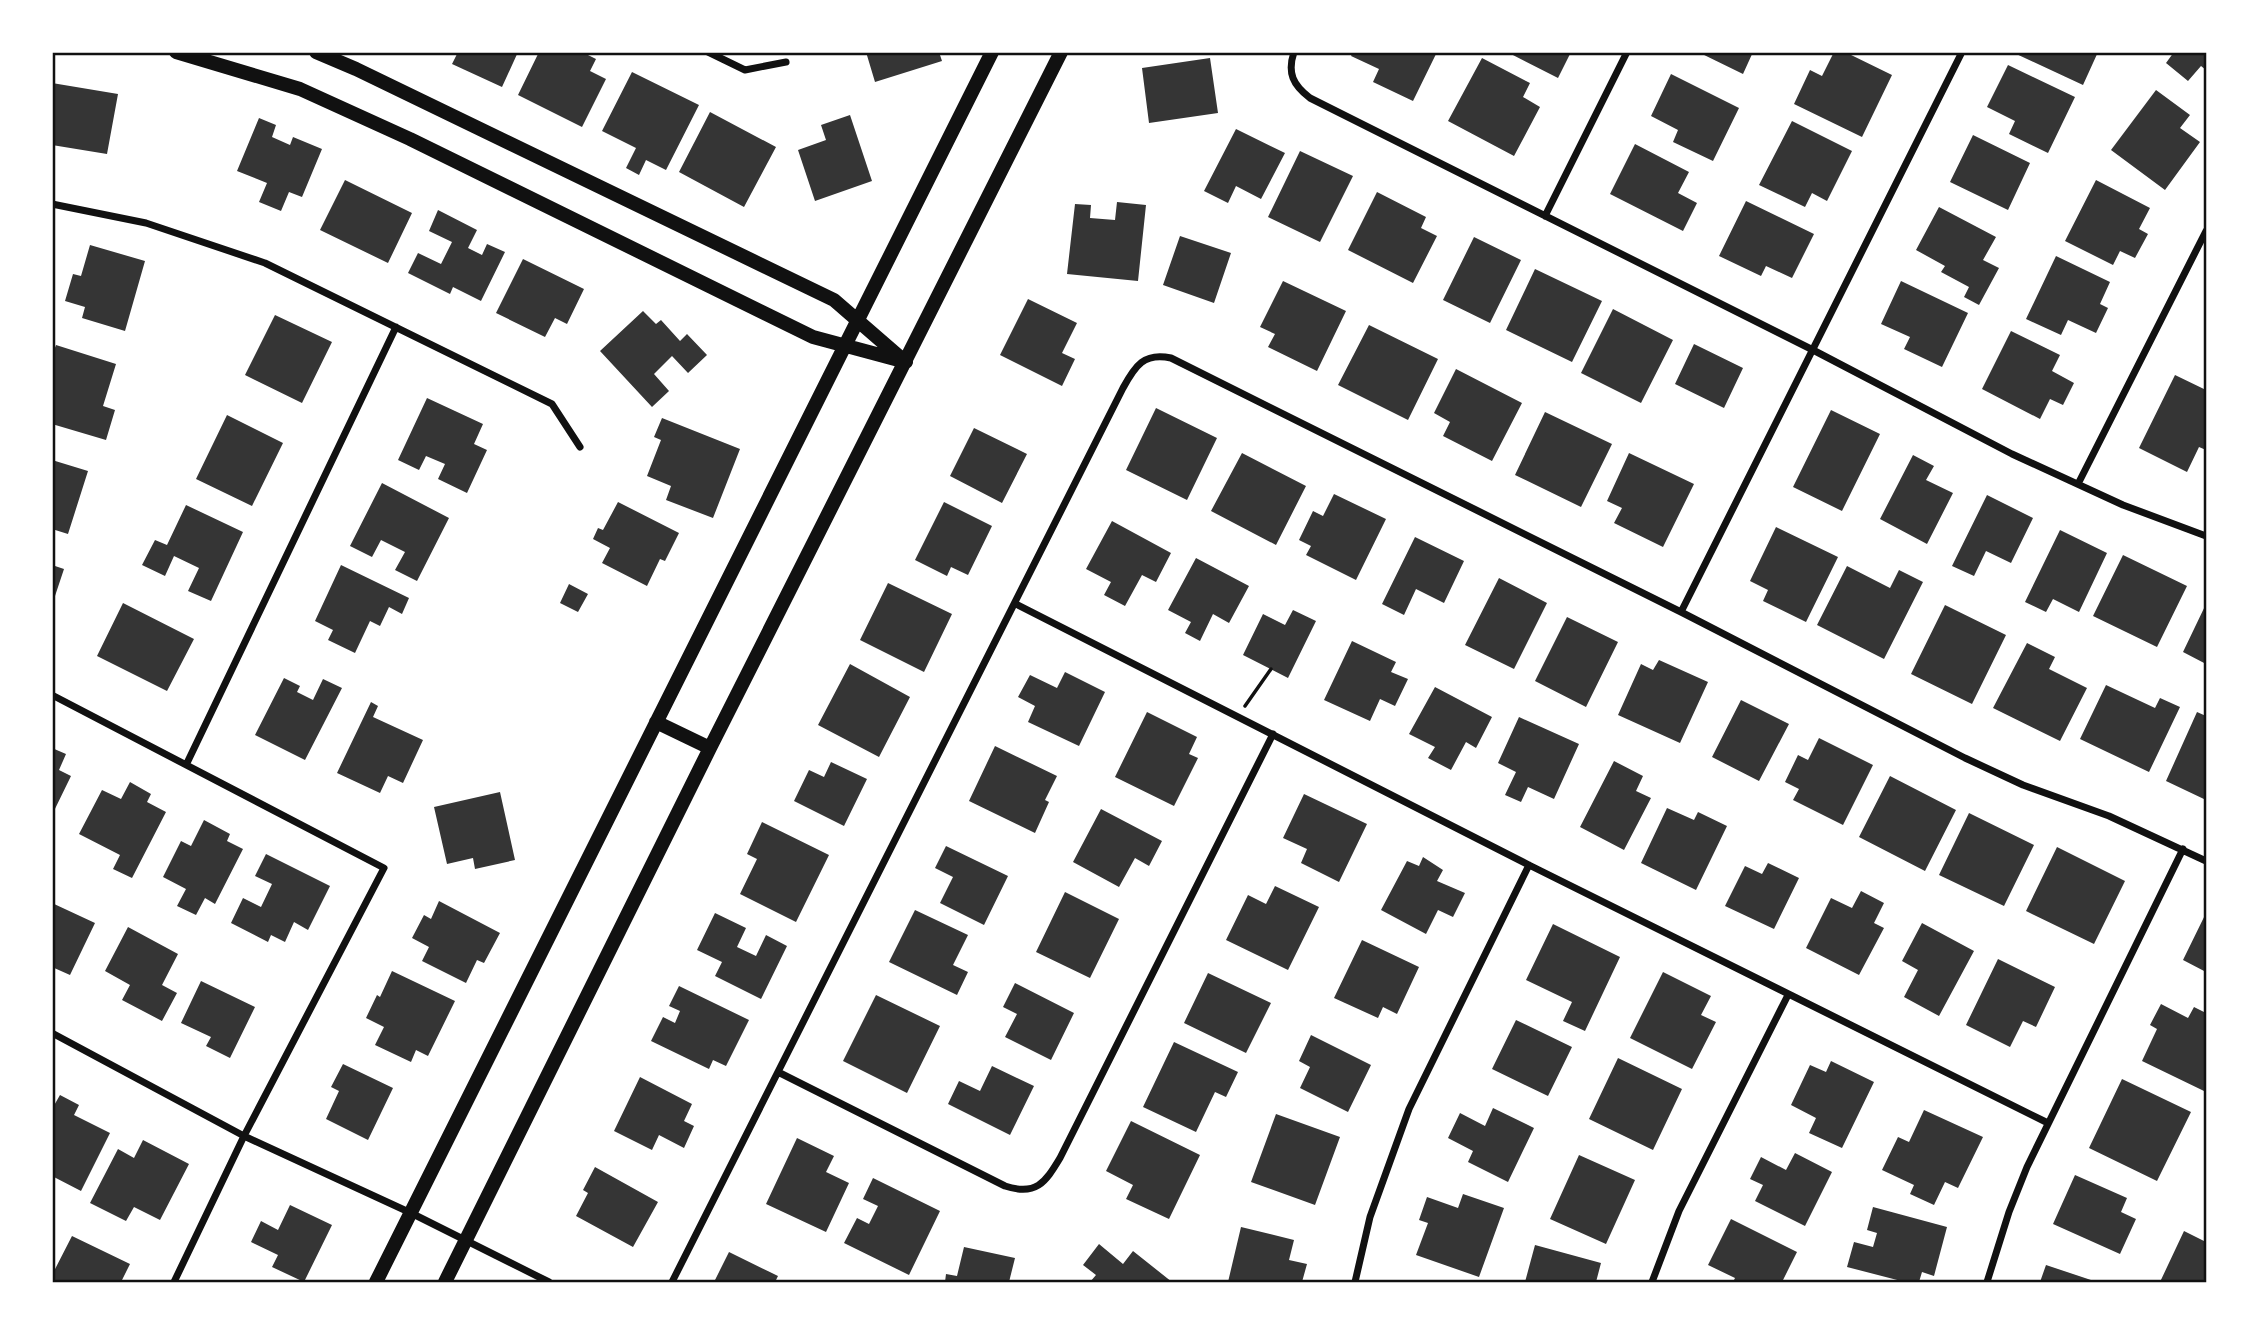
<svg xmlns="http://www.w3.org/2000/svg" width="2259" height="1335" font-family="Arial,sans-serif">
	<rect width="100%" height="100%" fill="#fff"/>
	<path fill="#353535" d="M458 52H518L502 87 452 64Z
		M539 52H582L596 59 590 71 606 79 582 127 518 95Z
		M866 52H939L942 61 875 82Z
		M1353 52H1437L1413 101 1373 82 1379 69 1351 56Z
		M1507 52H1571L1558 78Z
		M1698 52H1753L1743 74Z
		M1834 52H1845L1892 75 1862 137 1794 104 1810 70 1822 76Z
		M2012 52H2098L2083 85Z
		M2174 52H2206V70L2201 66 2188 81 2166 63Z
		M1210 58 1218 113 1149 123 1142 68Z
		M1482 58 1530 83 1523 97 1540 107 1514 156 1448 121Z
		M2008 65 2075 97 2048 153 2009 134 2015 121 1987 107Z
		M632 72 699 105 666 170 646 160 639 175 626 168 636 148 602 131Z
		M1671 74 1739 108 1713 161 1673 142 1678 130 1651 116Z
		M52 83 118 94 107 154 52 145 55 124 52 123Z
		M2156 90 2190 115 2180 128 2200 142 2165 190 2111 150Z
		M710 112 776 147 744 207 679 172Z
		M850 115 872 181 815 201 798 150 826 140 821 125Z
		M259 118 276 125 272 137 290 145 293 137 322 149 302 197 289 192 281 211 259 202 267 183 237 171Z
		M1792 121 1852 151 1827 201 1812 193 1805 207 1759 185Z
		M1236 129 1285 153 1261 199 1236 186 1228 203 1204 191Z
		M1973 135 2030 163 2008 210 1950 182Z
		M1635 144 1689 172 1678 193 1697 203 1683 231 1610 194Z
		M1300 151 1353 176 1320 242 1268 217Z
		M345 180 412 213 388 263 320 230Z
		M2096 180 2150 208 2139 229 2148 234 2135 258 2120 251 2113 265 2065 241Z
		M1377 192 1426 217 1421 228 1437 236 1413 283 1348 250Z
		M1746 201 1814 234 1792 278 1766 266 1761 276 1719 256Z
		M1117 202 1146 205 1138 281 1067 274 1075 204 1091 205 1090 218 1115 220Z
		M1939 207 1996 237 1983 260 1999 268 1979 305 1964 297 1969 287 1941 272 1945 266 1916 250Z
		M438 210 477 230 468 248 482 255 487 244 505 252 481 301 453 287 450 294 408 273 418 253 441 264 452 242 429 231Z
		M1180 236 1231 253 1214 303 1163 285Z
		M1474 237 1521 260 1490 323 1443 300Z
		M90 245 145 261 125 331 82 318 85 307 65 301 73 274 81 276Z
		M2056 256 2110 282 2100 304 2108 308 2096 333 2068 320 2061 335 2026 319Z
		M523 259 584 289 567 324 555 318 545 337 496 313Z
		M1535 269 1602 301 1572 362 1506 330Z
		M1283 281 1346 311 1317 371 1268 347 1275 334 1260 327Z
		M1901 281 1968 313 1942 367 1904 349 1910 337 1881 324Z
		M1028 299 1077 323 1062 353 1075 359 1062 386 1000 355Z
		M1613 309 1673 340 1641 403 1581 373Z
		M643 311 656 324 661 320 680 341 687 334 707 355 688 373 672 356 654 374 669 391 652 407 600 351Z
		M275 315 332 342 302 403 245 375Z
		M1369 325 1438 359 1408 420 1338 385Z
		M2011 331 2060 355 2052 371 2074 383 2063 405 2050 399 2040 419 1982 389Z
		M1694 344 1743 368 1724 408 1675 384Z
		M56 345 116 364 103 406 115 410 106 440 52 424V356Z
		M1456 369 1522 403 1492 461 1443 436 1450 422 1434 413Z
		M2175 375 2206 390V450L2199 447 2187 472 2139 448Z
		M427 398 483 424 474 444 487 450 467 493 438 479 445 464 426 456 419 470 398 460Z
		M1156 408 1217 438 1187 500 1126 470Z
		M1831 410 1880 434 1842 511 1793 487Z
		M1545 412 1612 444 1581 507 1515 475Z
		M227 415 283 443 252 506 196 479Z
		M662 418 740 449 713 518 666 500 671 486 647 476 661 440 654 437Z
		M974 428 1027 454 1002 503 950 476Z
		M1242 453 1306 486 1276 545 1211 511Z
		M1629 453 1694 484 1663 547 1614 523 1622 508 1607 501Z
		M1913 455 1934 466 1926 480 1953 493 1927 544 1880 519Z
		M52 460 88 471 68 534 52 529Z
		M382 483 449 518 417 581 395 570 405 552 381 540 372 557 350 546Z
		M1334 494 1386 519 1356 580 1306 555 1311 546 1299 540 1313 511 1323 516Z
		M1987 495 2033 518 2011 563 1986 551 1974 576 1952 566Z
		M618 502 679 533 665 561 660 559 647 586 602 563 610 548 593 539 598 528 603 530Z
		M944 502 992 526 968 575 951 567 947 576 915 560Z
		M186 505 243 532 211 601 188 591 199 568 174 556 165 576 142 565 155 540 167 545Z
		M1112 521 1171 553 1156 582 1142 575 1125 606 1104 595 1111 582 1086 569Z
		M1776 527 1838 557 1806 622 1763 601 1768 590 1750 581Z
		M2060 530 2107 553 2079 612 2053 599 2046 612 2025 602Z
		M1415 537 1464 561 1444 603 1416 589 1404 615 1382 604Z
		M2123 555 2187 586 2157 647 2093 616Z
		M1196 558 1249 586 1229 623 1213 614 1200 641 1185 633 1191 622 1168 610Z
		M52 565 64 569 53 602 52 601Z
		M341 565 409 598 402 614 389 607 380 626 370 621 355 653 328 640 333 630 315 621Z
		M1847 566 1890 588 1899 570 1923 582 1884 659 1817 625Z
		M1499 578 1547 603 1514 669 1465 645Z
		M888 583 952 614 924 672 860 640Z
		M569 584 588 594 578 612 560 603Z
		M123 603 194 639 167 691 97 656Z
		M2206 604V664L2183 652Z
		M1945 605 2006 635 1972 704 1911 674Z
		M1293 610 1316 621 1288 678 1243 655 1263 614 1285 625Z
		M1567 617 1618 642 1586 707 1535 681Z
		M1352 641 1396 662 1391 672 1408 679 1395 706 1380 699 1370 721 1324 700Z
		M2027 643 2055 657 2049 669 2087 688 2060 741 1993 708Z
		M1659 660 1708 682 1680 743 1618 715 1641 664 1653 670Z
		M850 664 910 697 879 757 818 725Z
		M1065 672 1105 692 1079 746 1028 722 1035 706 1018 697 1030 675 1057 688Z
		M284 678 300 686 297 692 313 700 323 679 342 688 305 760 255 735Z
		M2106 685 2155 708 2160 698 2180 707 2149 772 2080 739Z
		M1435 687 1492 717 1476 748 1466 742 1451 770 1428 758 1435 747 1409 734Z
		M1741 700 1789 724 1759 781 1712 757Z
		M371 702 378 706 373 717 423 740 403 783 388 776 380 793 337 773Z
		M1147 712 1197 737 1189 754 1198 758 1174 806 1115 777Z
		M2197 712 2206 716V800L2166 781Z
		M1519 717 1579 744 1554 799 1528 787 1521 802 1505 795 1516 772 1498 763Z
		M1819 738 1873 765 1843 825 1793 800 1799 789 1785 782 1798 755 1808 760Z
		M995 746 1057 776 1045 800 1049 802 1035 833 969 801Z
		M52 748 66 754 59 770 71 776 52 815Z
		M1614 761 1643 776 1636 791 1651 798 1624 850 1580 827Z
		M831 762 867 779 844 826 794 801 809 770 824 777Z
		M1890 776 1956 810 1925 871 1859 837Z
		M130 782 151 794 147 802 166 812 132 878 113 869 120 855 79 834 102 790 121 799Z
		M500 792 515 860 475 869 473 858 447 864 434 807Z
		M1304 794 1367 824 1339 882 1301 863 1307 849 1283 838Z
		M1667 808 1694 820 1698 812 1727 826 1696 890 1641 863Z
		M1101 809 1162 841 1149 866 1135 858 1119 887 1073 862Z
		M1969 813 2034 845 2004 906 1939 875Z
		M204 820 230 834 227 841 243 849 215 904 205 898 196 915 177 906 186 889 163 877 181 841 191 846Z
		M762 822 829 855 796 922 740 894 757 859 747 854Z
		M946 846 1008 876 984 925 940 903 953 877 935 868Z
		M2057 847 2125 881 2094 944 2026 911Z
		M266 854 330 886 308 930 294 922 285 942 271 935 268 942 231 923 243 898 261 907 272 884 255 876Z
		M1423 857 1443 870 1437 881 1465 893 1453 917 1438 910 1426 934 1381 910 1407 861 1419 866Z
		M1768 863 1799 878 1774 929 1725 906 1745 866 1762 874Z
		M1275 886 1319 907 1288 970 1226 940 1248 895 1266 904Z
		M1861 891 1884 903 1874 923 1884 928 1859 975 1806 948 1831 898 1852 908Z
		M1065 892 1119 919 1090 978 1036 952Z
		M439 901 500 933 484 963 477 960 466 983 422 961 429 947 412 938 424 915 431 919Z
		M52 903 95 923 70 975 52 967Z
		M915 910 968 935 953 965 968 972 957 995 889 962Z
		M715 913 746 928 737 947 756 956 766 935 787 946 761 999 715 976 722 962 697 950Z
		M2206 913V972L2183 960Z
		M1922 923 1974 951 1939 1016 1904 997 1918 970 1902 961Z
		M1553 924 1620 957 1585 1031 1563 1021 1572 1002 1526 980Z
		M128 927 178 954 162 985 177 993 162 1021 122 1000 130 985 105 971Z
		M1362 940 1419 967 1397 1014 1383 1007 1378 1018 1334 998Z
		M1998 959 2055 987 2036 1027 2023 1021 2010 1047 1966 1025Z
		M392 971 455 1001 428 1056 416 1050 411 1062 375 1045 384 1027 366 1018 377 995 380 997Z
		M1663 972 1711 996 1701 1015 1716 1022 1692 1069 1630 1038Z
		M1208 973 1271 1003 1246 1053 1184 1023Z
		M201 981 255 1007 230 1058 206 1046 211 1037 181 1023Z
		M1015 983 1074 1013 1051 1060 1005 1037 1017 1014 1003 1007Z
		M679 986 749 1020 726 1066 713 1060 709 1069 651 1041 663 1017 675 1023 680 1011 669 1006Z
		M876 995 940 1026 907 1093 843 1061Z
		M2161 1004 2188 1018 2194 1007 2206 1013V1086L2204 1091 2142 1061 2157 1029 2150 1025Z
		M1516 1020 1572 1047 1548 1096 1492 1069Z
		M1311 1035 1371 1065 1348 1112 1300 1088 1310 1067 1299 1061Z
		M1174 1042 1238 1072 1226 1097 1215 1092 1196 1132 1143 1107Z
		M1618 1058 1682 1089 1653 1150 1589 1119Z
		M1831 1061 1874 1082 1842 1148 1809 1133 1816 1118 1791 1105 1810 1065 1826 1072Z
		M343 1064 393 1088 368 1140 326 1119 339 1091 331 1087Z
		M992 1066 1034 1086 1010 1135 948 1104 959 1081 980 1091Z
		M640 1077 692 1104 684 1121 694 1126 684 1148 659 1135 652 1150 614 1131Z
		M2122 1079 2191 1112 2157 1181 2089 1148Z
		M60 1095 79 1105 74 1115 110 1133 81 1191 52 1176V1109Z
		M1493 1108 1534 1128 1508 1182 1468 1162 1473 1151 1448 1138 1460 1113 1485 1126Z
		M1924 1110 1983 1137 1958 1188 1945 1182 1934 1205 1910 1194 1914 1185 1882 1170 1898 1137 1909 1142Z
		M1276 1114 1340 1137 1315 1205 1251 1182Z
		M1131 1121 1200 1155 1169 1219 1126 1199 1133 1185 1106 1171Z
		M797 1138 834 1156 826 1172 849 1183 826 1232 766 1204Z
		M143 1140 189 1164 160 1220 134 1207 126 1221 90 1203 118 1149 134 1158Z
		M1795 1153 1832 1172 1805 1226 1755 1201 1763 1185 1750 1179 1761 1157 1786 1170Z
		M1579 1155 1635 1180 1606 1244 1550 1219Z
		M595 1167 658 1202 633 1247 576 1216 588 1193 583 1190Z
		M2075 1175 2127 1198 2121 1212 2136 1219 2120 1254 2053 1224Z
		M873 1178 940 1211 909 1275 844 1243 857 1218 869 1224 878 1206 863 1199Z
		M1463 1194 1504 1208 1479 1277 1416 1255 1428 1223 1419 1220 1427 1197 1458 1208Z
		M290 1205 332 1225 304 1282 272 1267 278 1255 251 1242 261 1221 278 1230Z
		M1873 1207 1947 1227 1934 1276 1922 1272 1919 1282H1905L1847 1267 1854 1242 1873 1247 1877 1233 1867 1230Z
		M1731 1219 1797 1252 1782 1282H1733L1735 1278 1708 1265Z
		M1241 1227 1294 1240 1289 1260 1307 1264 1302 1282H1228Z
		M2184 1231 2206 1242V1282H2160Z
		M72 1236 130 1264 121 1282H52V1275Z
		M1099 1244 1123 1264 1133 1251 1172 1282H1090L1096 1275 1083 1265Z
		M1535 1245 1601 1263 1596 1282H1525Z
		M964 1247 1015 1258 1009 1282H945L946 1274 957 1276Z
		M729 1252 778 1276 775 1282H714Z
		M2046 1265 2097 1282H2040Z"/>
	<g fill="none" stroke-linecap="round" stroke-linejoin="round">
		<path stroke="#111" stroke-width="3.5" d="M1245 706 1271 669"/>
		<path stroke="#111" stroke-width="7" d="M708 52 745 70 786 62
			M1294 52C1287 73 1293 85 1310 98L1813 350 2012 454 2123 505 2206 536
			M52 204 146 223 265 263 552 404 580 447
			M1545 216 1627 52
			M2078 484 2206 231
			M1016 604 1529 865 2048 1123
			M1681 612 1962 52
			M52 695 384 868 244 1136 174 1282
			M187 763 396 327
			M52 1033 244 1136 411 1213 549 1282
			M778 1072 1005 1186C1036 1196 1045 1183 1060 1158L1273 734
			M672 1282 1123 388C1135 366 1144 352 1171 358L1681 612 1965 758 2023 785 2109 816 2206 861
			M1355 1282 1370 1217 1409 1109 1529 865
			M1652 1282 1679 1211 1788 995
			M1987 1282 2009 1212 2027 1167 2183 849"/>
		<path stroke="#111" stroke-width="14" d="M176 52 300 89 410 139 813 337 906 362
			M316 52 356 69 834 300 902 359
			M656 722 710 748
			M376 1282 992 52
			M445 1282 710 748 1061 52"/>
	</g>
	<rect width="2259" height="1335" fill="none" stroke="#ffffff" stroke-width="108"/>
	<rect x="54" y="54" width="2151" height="1227" fill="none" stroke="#111" stroke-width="2.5"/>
</svg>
